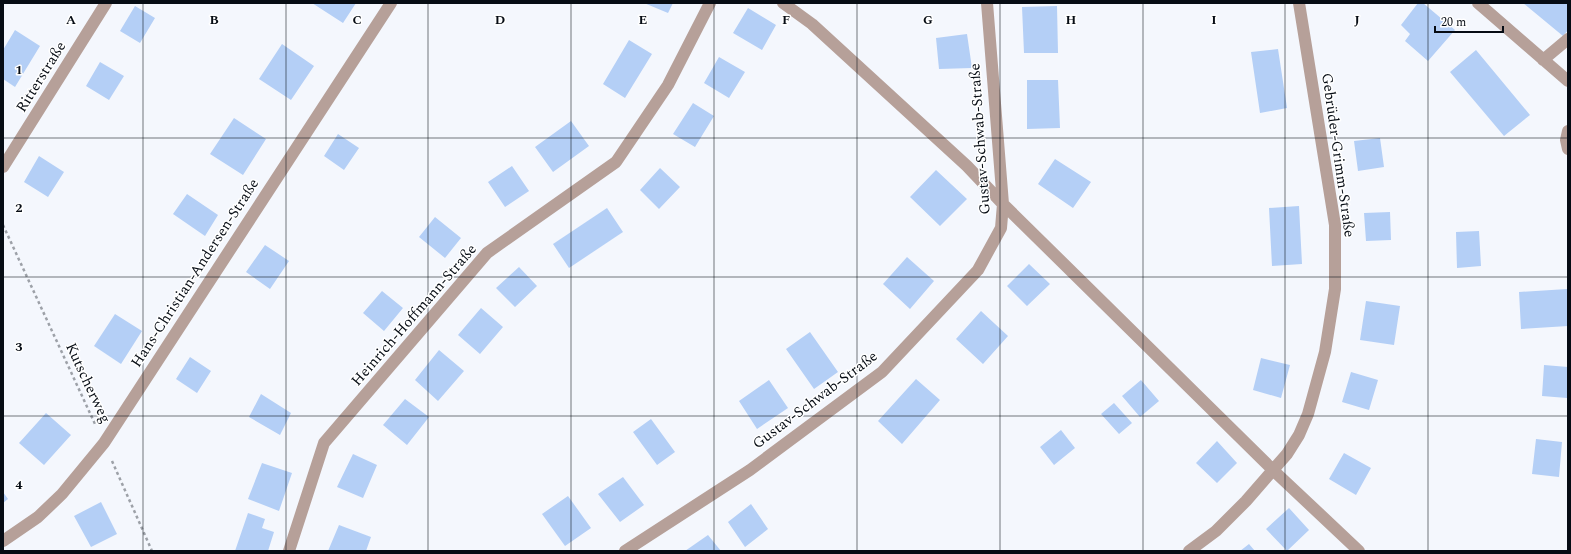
<svg xmlns="http://www.w3.org/2000/svg" width="1571" height="554" font-family="Spectral,serif">
	<rect width="100%" height="100%" fill="#f4f7fd"/>
	<path fill="#b4cff6" d="M312 3H356L343 23Z
		M644 3H673L668 13Z
		M1418 3H1423L1455 30 1428 61 1405 41 1410 34 1401 25Z
		M1523 3H1568V30L1563 36Z
		M135 6 155 18 140 43 120 31Z
		M1057 6 1058 53H1024L1022 7Z
		M748 8 776 25 762 50 733 33Z
		M15 30 40 46 15 87 3 79V50Z
		M967 34 972 68 939 69 936 38Z
		M629 40 652 54 625 98 603 84Z
		M282 44 314 66 291 100 259 79Z
		M1278 49 1287 108 1260 113 1251 52Z
		M1476 50 1530 115 1504 136 1450 72Z
		M719 57 745 72 729 98 704 83Z
		M100 62 124 76 109 100 86 86Z
		M1027 80H1058L1060 128 1027 129Z
		M693 103 714 116 695 147 673 134Z
		M234 118 266 139 243 175 210 154Z
		M571 121 589 146 553 172 535 147Z
		M338 134 359 148 344 170 324 156Z
		M1380 138 1384 167 1358 171 1354 141Z
		M39 156 64 172 48 197 24 182Z
		M1055 159 1091 182 1073 208 1038 184Z
		M512 166 529 191 505 207 488 182Z
		M660 168 680 187 659 209 640 190Z
		M936 170 967 199 940 226 910 197Z
		M187 194 218 215 205 236 173 214Z
		M1299 206 1302 264 1272 266 1269 208Z
		M607 208 623 232 569 268 553 244Z
		M1390 212 1391 240 1366 241 1364 213Z
		M435 217 461 238 445 258 419 237Z
		M1479 231 1481 266 1457 268 1456 232Z
		M265 245 289 261 270 289 246 272Z
		M907 257 934 281 910 309 883 284Z
		M1029 264 1050 284 1027 306 1007 286Z
		M519 267 537 286 515 307 496 288Z
		M1567 289 1568 326 1521 329 1519 292Z
		M382 291 403 308 384 331 363 313Z
		M1366 301 1400 306 1394 345 1360 340Z
		M481 308 503 327 480 354 458 335Z
		M981 311 1008 336 983 364 956 339Z
		M115 314 142 331 121 364 94 346Z
		M810 332 838 372 814 389 786 349Z
		M439 350 464 371 438 401 415 380Z
		M190 357 211 371 197 393 176 379Z
		M1261 358 1290 365 1281 398 1253 390Z
		M1544 365 1568 367 1567 398 1542 396Z
		M1351 372 1378 380 1369 410 1342 402Z
		M916 379 940 400 902 444 878 421Z
		M769 380 788 408 757 429 739 401Z
		M1141 380 1159 401 1140 417 1122 396Z
		M261 394 291 413 280 435 249 417Z
		M405 399 429 417 407 445 383 425Z
		M1114 403 1132 423 1119 434 1101 414Z
		M46 413 71 435 44 465 19 443Z
		M651 419 675 452 657 465 633 432Z
		M1061 430 1075 448 1054 465 1040 447Z
		M1536 439 1562 442 1559 477 1532 474Z
		M1217 441 1237 463 1217 483 1196 463Z
		M1344 453 1371 468 1356 495 1329 479Z
		M353 454 377 465 363 498 337 487Z
		M262 463 292 473 279 511 248 499Z
		M623 477 644 505 620 522 598 494Z
		M3 492 8 499 3 503Z
		M568 496 591 528 565 546 542 514Z
		M101 502 117 534 91 547 74 516Z
		M751 504 768 529 745 547 728 522Z
		M1289 508 1309 530 1287 551 1266 529Z
		M248 513 265 519 262 528 274 532 268 551H235Z
		M339 525 371 537 366 551H328Z
		M708 535 721 551H685Z
		M1249 544 1255 551H1240Z"/>
	<g fill="none" stroke-linecap="round" stroke-linejoin="round">
		<path stroke="#9da1a8" stroke-width="2.5" stroke-dasharray="3 3" stroke-linecap="butt" d="M3 225 95 424
			M112 461 152 551"/>
		<path stroke="#b6a099" stroke-width="12" d="M783 3 812 24 967 166 1003 204 1274 471 1359 551
			M1478 3 1568 81
			M1543 60 1568 39
			M1568 131 1566 140 1568 149
			M3 167 106 3
			M3 541 38 517 62 494 104 443 391 3
			M289 551 324 443 487 253 616 162 668 85 710 3
			M625 551 750 470 882 372 978 270 1001 228 1003 204 987 3
			M1189 551 1216 531 1246 501 1287 454 1299 435 1308 414 1325 352 1335 289V225L1299 3"/>
	</g>
	<path fill="none" stroke="#060c14" stroke-width="1" stroke-opacity="0.55" d="M143 3V551M286 3V551M428 3V551M571 3V551M714 3V551M857 3V551M1000 3V551M1143 3V551M1285 3V551M1428 3V551M3 138H1568M3 277H1568M3 416H1568"/>
	<g text-anchor="middle" dominant-baseline="central" stroke-width="3" stroke-linejoin="round" paint-order="stroke">
		<g font-size="15" fill="#060c14" stroke="#fff">
			<text transform="translate(41 77) rotate(-58)">Ritterstraße</text>
			<text transform="translate(980 139) rotate(-94)">Gustav-Schwab-Straße</text>
			<text transform="translate(1338 155) rotate(82)">Gebrüder-Grimm-Straße</text>
			<text transform="translate(195 273) rotate(-57)">Hans-Christian-Andersen-Straße</text>
			<text transform="translate(414 315) rotate(-49)">Heinrich-Hoffmann-Straße</text>
			<text transform="translate(88 383) rotate(65)">Kutscherweg</text>
			<text transform="translate(815 400) rotate(-37)">Gustav-Schwab-Straße</text>
		</g>
	</g>
	<g font-size="13" text-anchor="middle" font-weight="bold" fill="#060c14" stroke="#fff" stroke-width="3" stroke-linejoin="round" paint-order="stroke">
		<text x="71" y="24">A</text>
		<text x="214" y="24">B</text>
		<text x="357" y="24">C</text>
		<text x="500" y="24">D</text>
		<text x="643" y="24">E</text>
		<text x="786" y="24">F</text>
		<text x="928" y="24">G</text>
		<text x="1071" y="24">H</text>
		<text x="1214" y="24">I</text>
		<text x="1357" y="24">J</text>
		<text x="19" y="74">1</text>
		<text x="19" y="212">2</text>
		<text x="19" y="351">3</text>
		<text x="19" y="489">4</text>
	</g>
	<rect width="1571" height="554" fill="none" stroke="#060c14" stroke-width="8"/>
	<path d="M1435 26v6h68v-6" fill="none" stroke="#060c14" stroke-width="2"/>
	<text x="1441" y="26" font-size="12" fill="#060c14" stroke="#ffffff" stroke-width="3" paint-order="stroke">20 m</text>
</svg>
